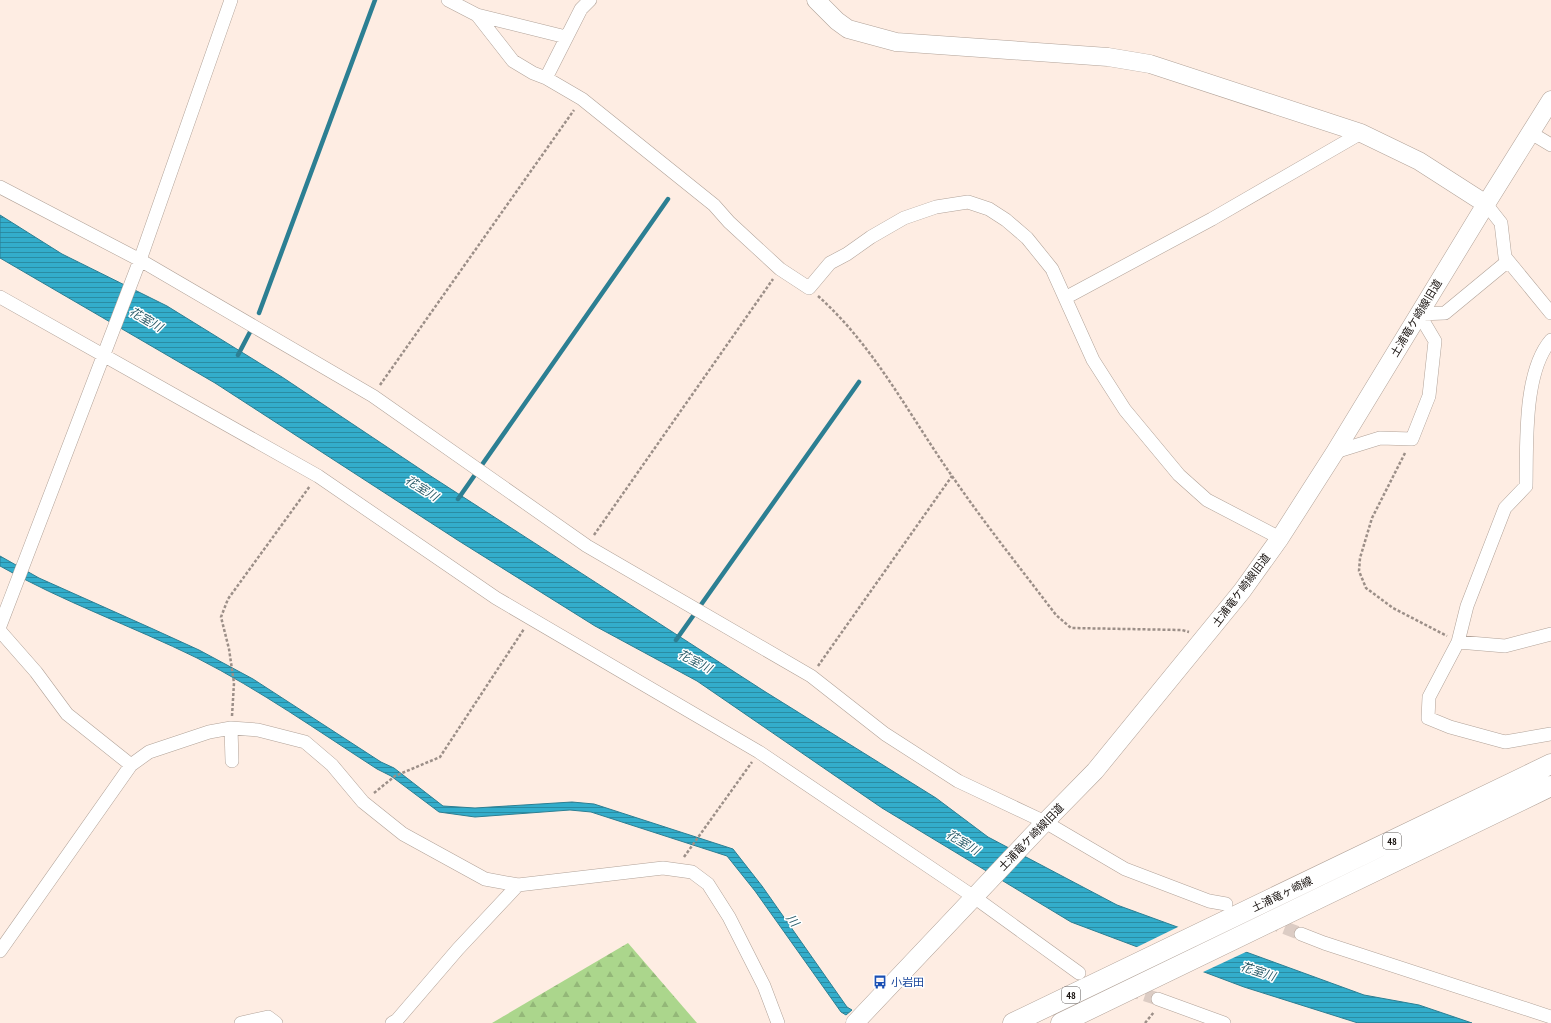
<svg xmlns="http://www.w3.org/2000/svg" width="1551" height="1023" font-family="'PT Sans Narrow','Noto Sans JP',sans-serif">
	<defs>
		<pattern id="forest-firs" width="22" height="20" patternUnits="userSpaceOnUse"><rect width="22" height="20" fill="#abd68c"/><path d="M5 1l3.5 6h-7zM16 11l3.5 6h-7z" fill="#93b778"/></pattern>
		<pattern id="water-rules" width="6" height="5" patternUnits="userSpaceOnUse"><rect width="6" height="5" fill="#33adcb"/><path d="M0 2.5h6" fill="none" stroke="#2a8ca3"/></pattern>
	</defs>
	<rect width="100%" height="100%" fill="#feede3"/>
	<path fill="url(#forest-firs)" d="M628 943 697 1023H492Z"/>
	<path fill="url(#water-rules)" stroke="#2c7f93" d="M0 215 62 254 167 306 282 377 426 473 764 691 936 798 988 837 1117 905 1364 995 1419 1005 1472 1023H1358L1244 987 1071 922 882 808 697 681 595 626 459 541 215 383 0 258Z
		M0 556 39 578 153 629 199 650 253 679 381 762 394 768 443 806 475 808 572 802 594 804 733 849 762 886 847 1007 852 1010 846 1015 841 1012 755 891 727 856 591 812 570 810 475 817 439 812 391 776 377 769C318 731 260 690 197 658 132 626 63 602 0 566Z"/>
	<path fill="#feede3" d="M1180 926 1248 951 1201 973 1135 948Z"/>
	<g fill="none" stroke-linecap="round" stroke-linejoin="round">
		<path stroke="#2c7f93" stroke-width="4.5" d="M259 313 375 0
			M238 355 250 332
			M458 499 668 199
			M676 640 859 382"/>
		<path stroke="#dcccc4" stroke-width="13" stroke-dasharray="13 6" stroke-linecap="butt" d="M1267 921 1301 934
			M1127 989 1158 999"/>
		<g stroke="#b1a298" stroke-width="14">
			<path id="street" d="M448 0 477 15 566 37
				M477 15 513 61 533 73 546 78 582 99 714 205 729 222 780 269 809 288 830 263 847 254 871 237 904 218 936 207 968 202 989 209 1006 220 1027 238 1052 269 1093 360 1125 410 1179 475 1207 500 1280 538
				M546 78 581 9 590 0
				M1531 133 1551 145
				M0 187 140 260 373 396 587 546 811 676 885 734 958 781 1045 822 1125 869 1209 901 1226 904
				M1486 204 1501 223 1505 257 1551 313
				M0 297 318 476 496 598 759 752 974 897 1079 973
				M1065 298 1212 219 1361 133
				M1551 340C1523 372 1527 445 1526 486L1505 508 1467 606 1458 642 1429 697 1428 718 1450 727 1505 742 1551 734
				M1335 452 1380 438 1412 439 1429 396 1435 341 1419 314 1445 313 1508 261
				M0 626 140 260 231 0
				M0 631 36 672 67 714 131 765
				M1458 642 1505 646 1551 634
				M231 728 232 761
				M1301 934 1324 943 1551 1017
				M0 951 131 765 149 752 209 732 231 728 258 730 305 742 332 765 363 802 403 834 485 879 518 885 663 868 692 872 708 884 729 917 764 986 778 1023
				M1158 999 1224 1023
				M241 1023 268 1017 276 1023
				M392 1023 397 1020 458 949 518 885"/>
		</g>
		<g stroke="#b1a298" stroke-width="19">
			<path id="secondary" d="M816 0 837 21 848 29 896 42 1108 57 1150 64 1361 133 1419 161 1486 204
				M855 1023 1045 822 1095 771 1242 591 1280 538 1335 452 1486 204 1551 100"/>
		</g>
		<g stroke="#b1a298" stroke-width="21">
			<path id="primary" d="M1013 1023 1551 764
				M1061 1023 1551 786"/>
		</g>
		<path stroke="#9c8f88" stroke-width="2.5" stroke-dasharray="3 2" stroke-linecap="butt" d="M818 296C875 347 909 415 952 476 985 524 1021 569 1056 615L1071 628 1182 630 1189 632
			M380 385 574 110
			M1405 453 1372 518 1360 558 1359 571 1366 588 1393 608 1447 636
			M594 535 773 279
			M818 666 952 476
			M232 716 234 683 229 649 221 617 228 599 310 486
			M374 793 395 776 440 757 524 629
			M684 857 752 762
			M1145 1023 1154 1012"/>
		<use href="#street" stroke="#fff" stroke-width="13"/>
		<use href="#secondary" stroke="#fff" stroke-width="18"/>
		<use href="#primary" stroke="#fff" stroke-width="20"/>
	</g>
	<defs>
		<g id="bus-bare" transform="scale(1.08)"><path d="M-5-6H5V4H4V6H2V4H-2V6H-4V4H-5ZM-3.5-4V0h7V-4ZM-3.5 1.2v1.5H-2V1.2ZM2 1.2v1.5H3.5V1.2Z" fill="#1a4fb4" stroke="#fff" stroke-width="2.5" paint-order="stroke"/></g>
	</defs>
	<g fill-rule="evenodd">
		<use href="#bus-bare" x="880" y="982"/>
	</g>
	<g text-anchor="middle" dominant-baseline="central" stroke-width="3" stroke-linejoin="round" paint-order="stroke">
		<g fill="#fff" stroke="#5f5a58" stroke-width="1">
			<rect x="1383" y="833" width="18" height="16" rx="3"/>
			<rect x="1062" y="987" width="18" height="16" rx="3"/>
		</g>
		<g font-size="10" font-weight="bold" fill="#1a1411">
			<text x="1392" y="841">48</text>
			<text x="1071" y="995">48</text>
		</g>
		<g font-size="11" fill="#1a1411" stroke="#fff">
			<text transform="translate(1416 318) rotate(-59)">土浦竜ケ崎線旧道</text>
			<text transform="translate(1241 590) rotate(-53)">土浦竜ケ崎線旧道</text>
			<text transform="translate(1031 837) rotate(-46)">土浦竜ケ崎線旧道</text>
			<text transform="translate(1282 894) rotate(-26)">土浦竜ヶ崎線</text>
		</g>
		<g font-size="11" fill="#164399" stroke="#fff" text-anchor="start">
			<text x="891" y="982">小岩田</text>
		</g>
		<g font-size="12" font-style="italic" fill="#2a5b68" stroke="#fff">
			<text transform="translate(146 319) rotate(30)">花室川</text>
			<text transform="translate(422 488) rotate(32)">花室川</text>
			<text transform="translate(695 661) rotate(27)">花室川</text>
			<text transform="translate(963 842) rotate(31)">花室川</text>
			<text transform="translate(793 920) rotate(54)">川</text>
			<text transform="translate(1258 971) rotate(18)">花室川</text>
		</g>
	</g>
</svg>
